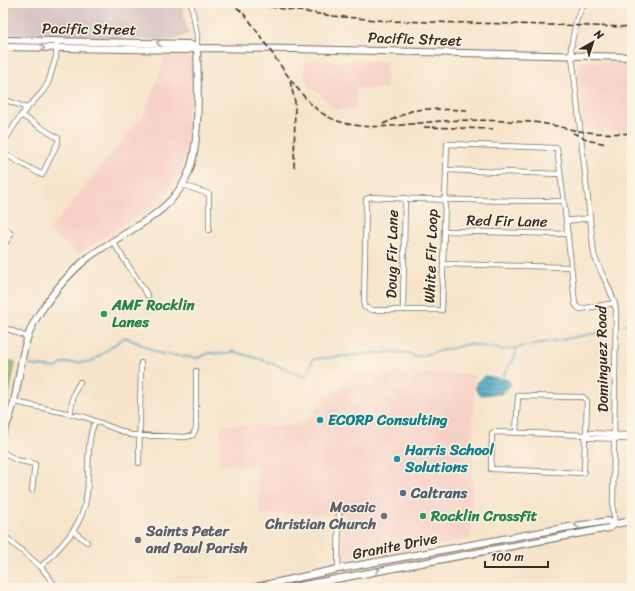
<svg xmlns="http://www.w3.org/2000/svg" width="635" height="591" font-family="Sriracha,sans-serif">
	<defs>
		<pattern id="park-dots" width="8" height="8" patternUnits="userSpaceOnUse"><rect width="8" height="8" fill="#a4ce7a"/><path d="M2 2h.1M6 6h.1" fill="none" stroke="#8eb169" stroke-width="1.8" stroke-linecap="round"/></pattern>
		<pattern id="water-rules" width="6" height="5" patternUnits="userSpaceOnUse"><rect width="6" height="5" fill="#48a6c7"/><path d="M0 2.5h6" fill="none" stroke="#3d87a1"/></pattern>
	</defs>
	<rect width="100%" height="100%" fill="#fcf5e5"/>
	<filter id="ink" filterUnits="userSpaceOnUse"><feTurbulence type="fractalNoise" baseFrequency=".025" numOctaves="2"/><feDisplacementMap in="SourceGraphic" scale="8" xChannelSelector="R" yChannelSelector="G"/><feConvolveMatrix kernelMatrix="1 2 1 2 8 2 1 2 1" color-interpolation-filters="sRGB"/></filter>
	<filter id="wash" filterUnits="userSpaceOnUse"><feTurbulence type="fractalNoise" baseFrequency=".012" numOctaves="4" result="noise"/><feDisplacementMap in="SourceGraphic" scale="16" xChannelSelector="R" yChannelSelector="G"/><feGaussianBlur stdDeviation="0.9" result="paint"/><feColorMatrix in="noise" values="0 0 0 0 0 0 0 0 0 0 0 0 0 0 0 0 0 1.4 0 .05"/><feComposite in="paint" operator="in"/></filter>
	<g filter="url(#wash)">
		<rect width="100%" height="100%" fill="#f6e5cb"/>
		<path fill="#f7d1c8" d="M166 55H189L192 60 190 117 184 162 171 187 152 206 78 254 49 230 148 110V104Z
			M305 61 386 62V89L356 88V108L337 110 310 86 304 74Z
			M581 61 632 64V132L584 129 577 66Z
			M356 372 474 374 471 539 343 563 344 514H261L257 465H220L221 425 299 426Z
			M343 572V588H267Z"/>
		<path fill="#d2bfc0" d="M3 3H183L184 17 189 34 171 40 130 39V33L122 32V39L52 37V33H45L44 35 3 34Z"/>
		<path fill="url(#park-dots)" stroke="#707c4c" d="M3 360 15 362 7 404 3 416Z"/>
		<path fill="url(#water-rules)" stroke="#426872" d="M485 376 508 380 511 385 501 394 480 395 476 390V383Z"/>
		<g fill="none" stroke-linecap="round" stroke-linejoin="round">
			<path stroke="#48a6c7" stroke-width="1.5" d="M625 325 632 321
				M3 361 12 362
				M30 365 56 368 63 363 91 362 125 337 161 354 198 358 209 353 227 354 232 351 263 360 305 377 313 359 391 352 410 353 415 357 469 344 503 350 609 331
				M503 379C504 365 517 364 516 348"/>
		</g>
	</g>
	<g filter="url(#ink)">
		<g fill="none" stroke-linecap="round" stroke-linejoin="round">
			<g stroke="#7c6b5b" stroke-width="6">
				<path id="street" d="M191 3 197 35V48
					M584 3 576 21 571 47 594 254C600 274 613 290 616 310L613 509 615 524
					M3 99 27 108
					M3 143 21 115 43 91 48 83 56 57 57 45
					M3 153 42 175 58 142V138L21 115
					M446 170 560 174
					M183 185 209 194V230
					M564 201C500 201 435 200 371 197L366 199 364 307 373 310H442C443 255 445 200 447 144L557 148C564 200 570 252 575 304L578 308 581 309 615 303
					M566 221 589 218
					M3 226 11 234 3 247
					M446 231 568 234
					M113 242 148 296
					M444 264 570 267
					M403 310 405 198
					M3 327 27 337
					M15 402 85 417 131 435 186 437 193 435 196 428V371
					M70 414 74 393 80 382
					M516 433 518 396 583 397 587 401 586 431 585 440 584 471 583 473 491 469 492 434 495 432 586 435 590 433 632 435
					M586 435 589 438 632 439
					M3 452 16 460 35 464 32 490
					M139 463 141 363
					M73 531 87 542
					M3 535 41 567 57 588
					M41 567C56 551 76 533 83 511 93 482 83 450 95 421
					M338 569 339 508"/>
			</g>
			<g stroke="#7c6b5b" stroke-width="8">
				<path id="secondary" d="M3 40 189 44 197 48
					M3 47 186 50 197 48 296 49 632 57
					M3 432C23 395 15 349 39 314 52 294 70 272 89 257 125 230 174 215 190 169 200 139 198 81 197 48
					M251 588 338 569 569 527 608 521 615 524
					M288 588 609 528 615 524 632 521"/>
			</g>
			<use href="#street" stroke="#fff" stroke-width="4.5"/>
			<use href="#secondary" stroke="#fff" stroke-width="6"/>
			<path stroke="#3b2a1e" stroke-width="1.5" stroke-dasharray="6 3" stroke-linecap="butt" d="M229 3C242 9 250 21 258 33 274 55 299 96 319 111 354 137 403 123 443 121 472 119 502 121 530 122 550 123 568 130 587 132 602 134 617 133 632 134
				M243 3 333 16 388 21 632 27
				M290 81 295 102 294 170
				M383 124 411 111 423 109 470 110
				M424 127 494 129
				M573 133 591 141 607 144"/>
		</g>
		<defs><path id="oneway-chevron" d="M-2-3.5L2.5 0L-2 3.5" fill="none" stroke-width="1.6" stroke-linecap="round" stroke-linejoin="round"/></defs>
		<g stroke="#a79f9a">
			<use href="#oneway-chevron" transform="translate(159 43) rotate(-179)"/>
			<use href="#oneway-chevron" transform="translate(42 48) rotate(2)"/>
			<use href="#oneway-chevron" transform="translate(577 525) rotate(171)"/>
			<use href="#oneway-chevron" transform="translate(377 570) rotate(-10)"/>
		</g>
	</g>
	<g fill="#2e9e5b" stroke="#fcf5e5" stroke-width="1.5">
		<circle cx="104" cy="314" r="4"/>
		<circle cx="423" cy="516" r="4"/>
	</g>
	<g fill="#0f9aa8" stroke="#fcf5e5" stroke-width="1.5">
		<circle cx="320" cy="420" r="4"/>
		<circle cx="397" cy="459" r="4"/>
	</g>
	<circle fill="#5c6f8a" stroke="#fcf5e5" stroke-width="1.5" cx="403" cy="493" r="4"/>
	<g fill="#6b7280" stroke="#fcf5e5" stroke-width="1.5">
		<circle cx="384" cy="516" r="4"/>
		<circle cx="138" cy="540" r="4"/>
	</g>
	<g text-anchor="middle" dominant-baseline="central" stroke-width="3" stroke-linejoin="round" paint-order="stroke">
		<g font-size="15" fill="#3b2a1e" stroke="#fcf5e5">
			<text transform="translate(89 29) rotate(1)">Pacific Street</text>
			<text transform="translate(415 39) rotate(2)">Pacific Street</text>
			<text transform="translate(507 221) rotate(1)">Red Fir Lane</text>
			<text transform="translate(392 254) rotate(-89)">Doug Fir Lane</text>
			<text transform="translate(431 256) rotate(-88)">White Fir Loop</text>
			<text transform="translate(602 359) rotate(-91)">Dominguez Road</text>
			<text transform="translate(395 546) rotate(-11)">Granite Drive</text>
		</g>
		<g font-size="15" font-weight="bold" fill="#27864d" stroke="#fcf5e5" text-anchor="start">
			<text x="112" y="305">AMF Rocklin<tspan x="112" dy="17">Lanes</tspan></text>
			<text x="431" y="516">Rocklin Crossfit</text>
		</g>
		<g font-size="15" font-weight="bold" fill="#0d838f" stroke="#fcf5e5" text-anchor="start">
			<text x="328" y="420">ECORP Consulting</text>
			<text x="405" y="450">Harris School<tspan x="405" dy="17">Solutions</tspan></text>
		</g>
		<g font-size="15" font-weight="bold" fill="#4e5e75" stroke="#fcf5e5" text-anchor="start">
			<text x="411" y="493">Caltrans</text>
		</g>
		<g font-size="15" font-weight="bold" fill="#5b616d" stroke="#fcf5e5" text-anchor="end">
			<text x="376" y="507">Mosaic<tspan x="376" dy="17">Christian Church</tspan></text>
			<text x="146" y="531" text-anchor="start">Saints Peter<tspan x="146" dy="17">and Paul Parish</tspan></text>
		</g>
	</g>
	<rect width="635" height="591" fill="none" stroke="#fcf5e5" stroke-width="16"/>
	<g transform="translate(593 42) rotate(39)" stroke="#fcf5e5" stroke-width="3" paint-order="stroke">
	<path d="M0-3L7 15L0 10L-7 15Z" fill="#3b2a1e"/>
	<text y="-6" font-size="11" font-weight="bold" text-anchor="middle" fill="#3b2a1e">N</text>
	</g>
	<path d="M485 561v6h63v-6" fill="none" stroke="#3b2a1e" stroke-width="2"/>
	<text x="491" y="561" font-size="12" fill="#3b2a1e" stroke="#fcf5e5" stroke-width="3" paint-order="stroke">100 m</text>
</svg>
